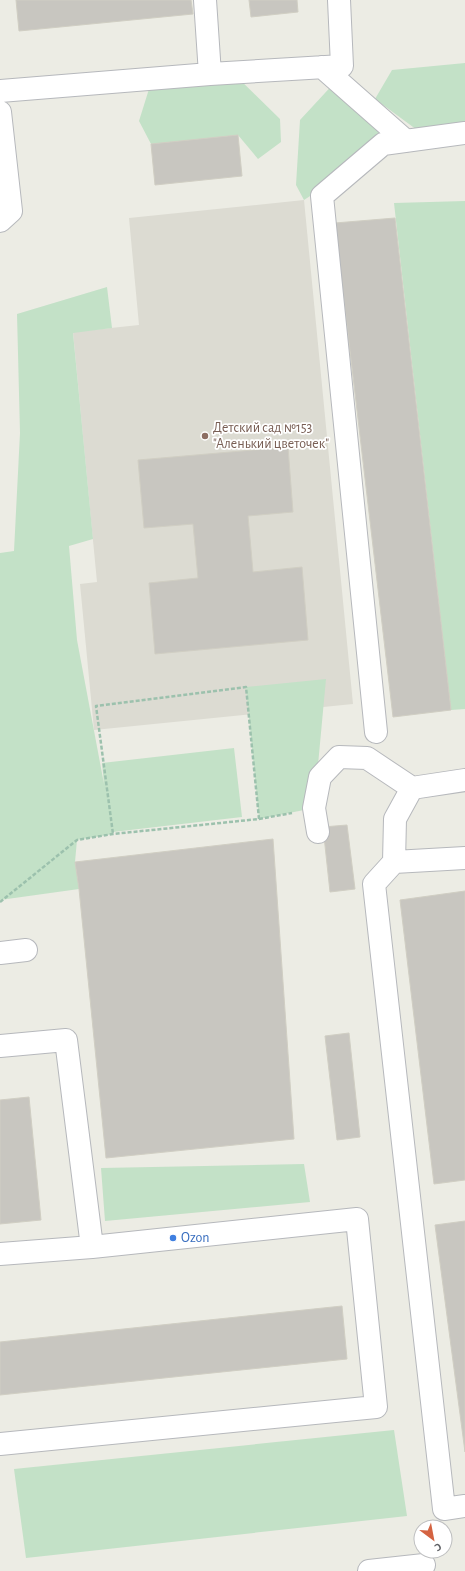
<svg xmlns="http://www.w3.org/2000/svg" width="465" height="1571" font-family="'Alegreya Sans',sans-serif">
	<rect width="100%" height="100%" fill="#ecece4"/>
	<path fill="#dcdbd2" d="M304 200 353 704 94 730 80 584 97 582 73 332 139 325 129 218Z"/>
	<path fill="#c3e1c7" d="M465 63V134L428 138 375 99 392 70Z
		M233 73 280 119 281 142 258 159 238 135 151 144 139 121 149 89Z
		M337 80 406 141 356 166 304 200 296 185 300 120Z
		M465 201V709L451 710 394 203Z
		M107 287 112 328 73 333 93 539 69 546 77 640 104 784 102 763 234 748 242 817 113 832V834L77 840 75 862 79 889 0 900V553L14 551 20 433 17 314Z
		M326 679 314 808 259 819 246 687Z
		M304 1164 310 1202 105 1221 101 1168Z
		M394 1430 407 1516 26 1558 14 1469Z"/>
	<path fill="#c8c6c0" stroke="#d0cec3" d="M16 0H191L193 14 19 31Z
		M249 0H297L298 12 251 17Z
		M238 135 242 176 155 185 151 144Z
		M395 218 451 710 393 717 335 223Z
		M288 447 293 512 248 516 253 572 302 567 308 640 155 654 149 583 198 578 193 524 144 528 138 460Z
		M347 825 355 889 330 892 323 827Z
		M273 839 294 1139 106 1158 79 889 75 862Z
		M465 891V1180L434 1184 400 900Z
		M349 1033 360 1137 337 1140 325 1036Z
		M29 1097 41 1220 0 1224V1100Z
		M465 1221V1452L435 1225Z
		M342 1306 347 1359 0 1395V1342Z"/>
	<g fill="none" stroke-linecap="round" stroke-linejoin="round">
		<g stroke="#b6b8bc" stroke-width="24">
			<path id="minor" d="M322 67 406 141
				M210 74 342 66 339 0
				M0 91 210 74 205 0
				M0 112 11 211 0 221
				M376 732 322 196 383 144 465 133
				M412 788 395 819 394 862 374 884 444 1509 465 1506
				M318 832 314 808 320 777 339 757 367 758 412 788 465 780
				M394 862 465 858
				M0 953 26 950
				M0 1046 66 1040 92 1247
				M0 1254 92 1247 357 1219 376 1407 0 1444
				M369 1571 424 1565"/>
		</g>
		<path stroke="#9cc1ad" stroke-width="2.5" stroke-dasharray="4 2" stroke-linecap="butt" d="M259 819 292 813
			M0 902 77 840 113 834 259 819 246 687 96 706 113 834"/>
		<use href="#minor" stroke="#fff" stroke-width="22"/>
	</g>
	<circle fill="#8d6e63" stroke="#fff" stroke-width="1.5" cx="205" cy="436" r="4"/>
	<circle fill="#3f7fe0" stroke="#fff" stroke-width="1.5" cx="173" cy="1238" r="4"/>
	<g text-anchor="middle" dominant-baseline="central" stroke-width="3.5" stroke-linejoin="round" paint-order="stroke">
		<g font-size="14" fill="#785e54" stroke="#fff" text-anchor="start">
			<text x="213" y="428">Детский сад №153<tspan x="213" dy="16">"Аленький цветочек"</tspan></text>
		</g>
		<g font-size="14" fill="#366cbe" stroke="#fff" text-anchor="start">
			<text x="181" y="1238">Ozon</text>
		</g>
	</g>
	<g transform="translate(433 1539) rotate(148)"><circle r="19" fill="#ffffff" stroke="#bebfc0"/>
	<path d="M0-3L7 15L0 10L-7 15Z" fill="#d46341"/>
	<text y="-6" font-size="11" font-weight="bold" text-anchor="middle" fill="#5c5e62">С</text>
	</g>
</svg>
